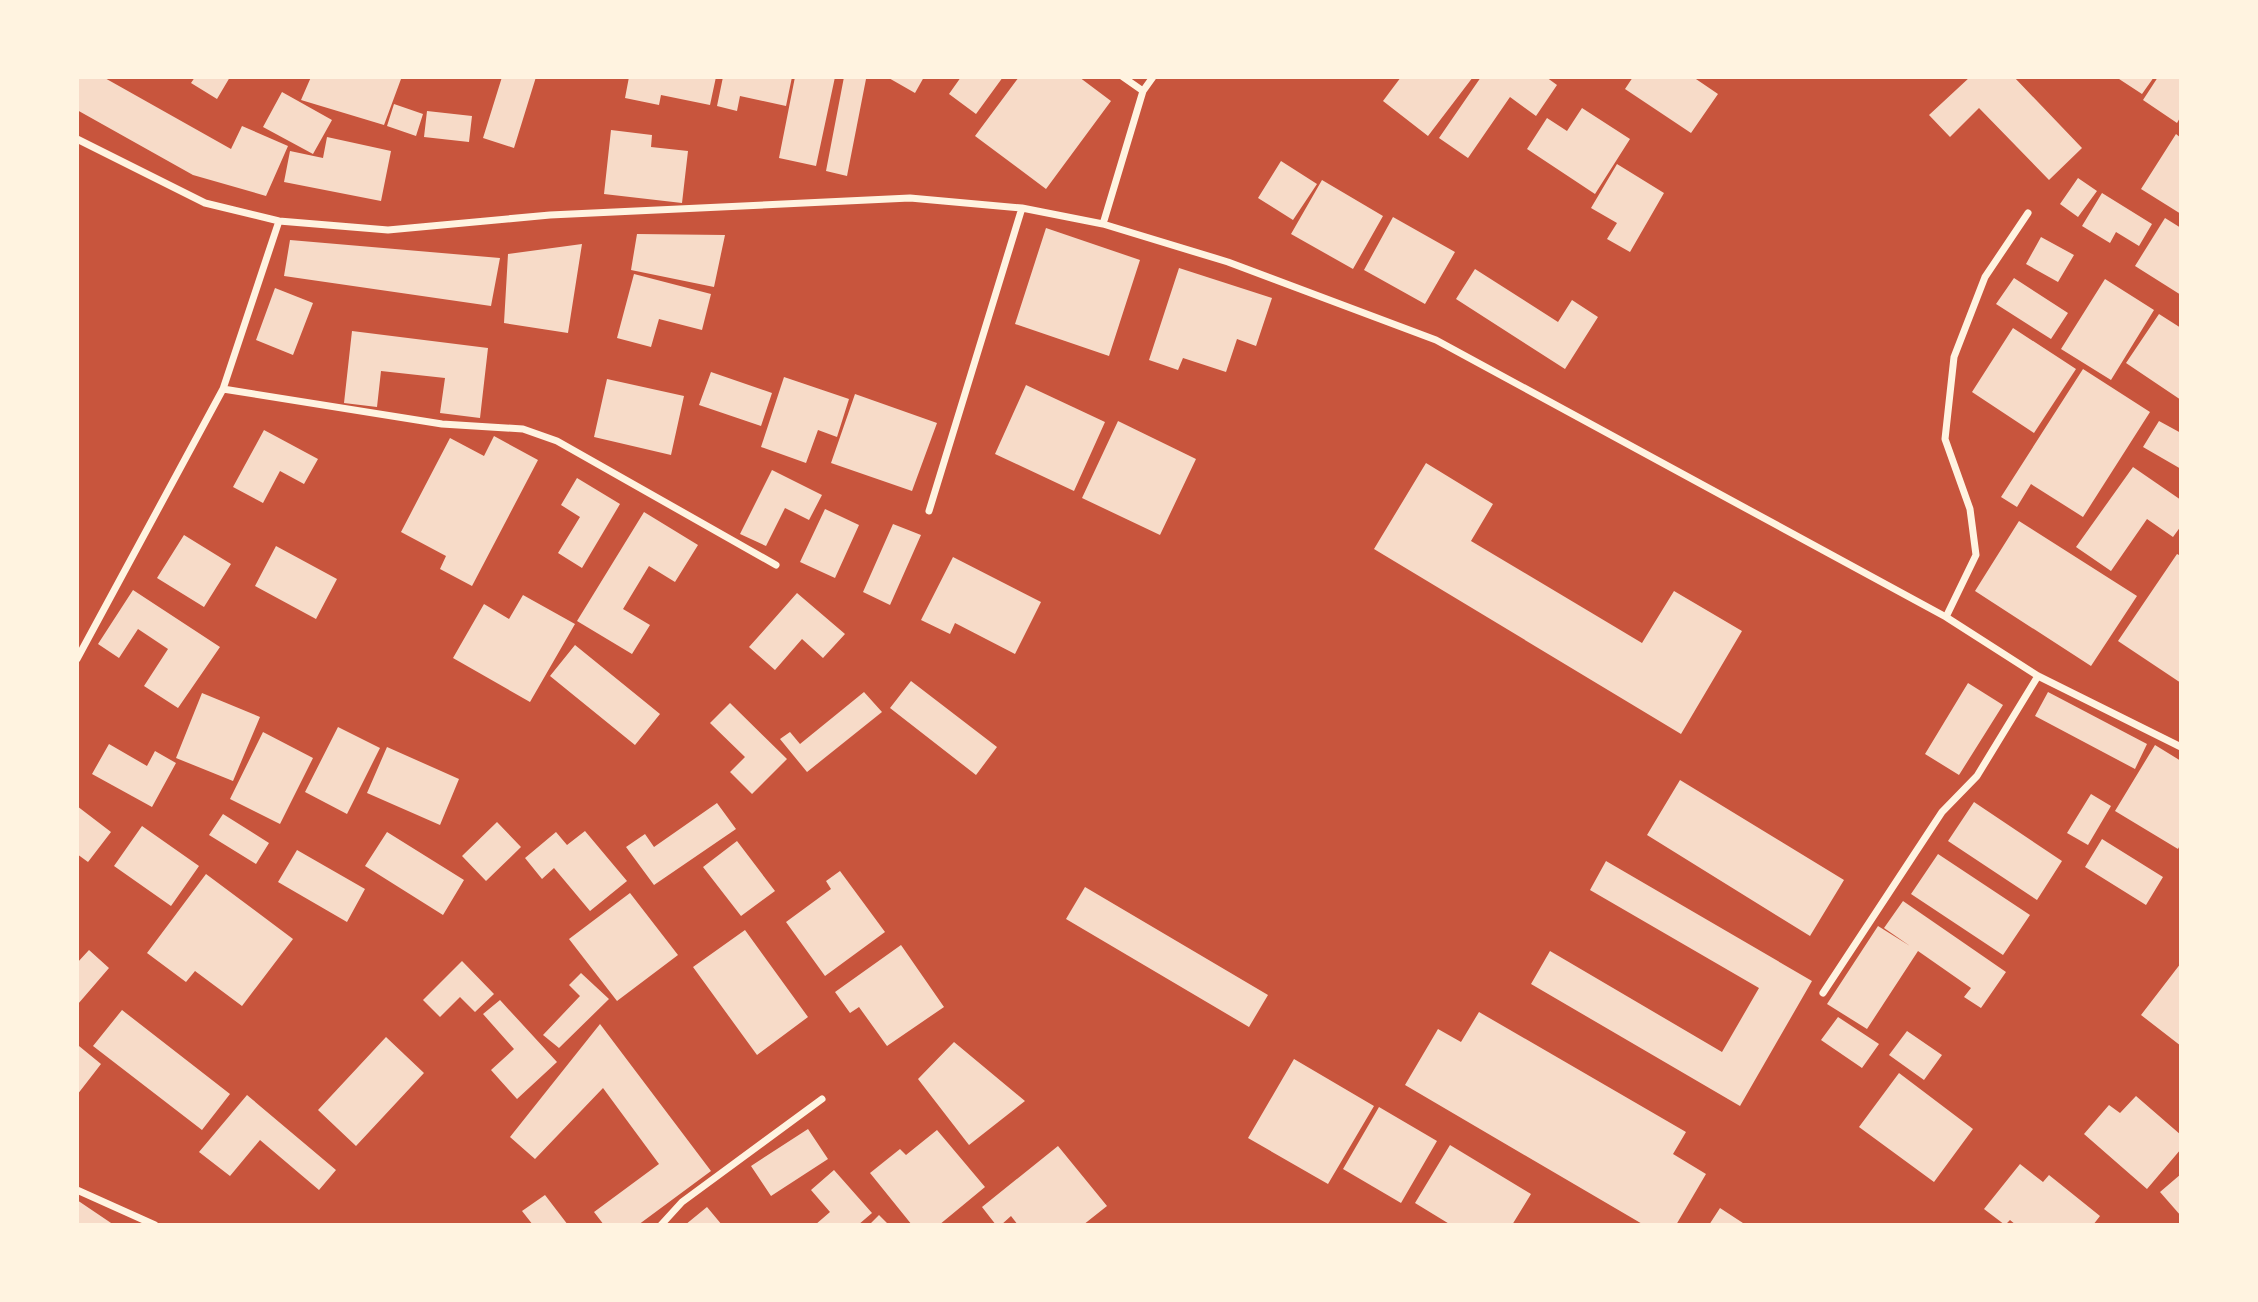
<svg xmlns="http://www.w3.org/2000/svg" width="2258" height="1302" font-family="'Crimson Pro',serif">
	<rect width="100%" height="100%" fill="#c8553d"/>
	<path fill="#f7dbc8" d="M77 77H103L231 149 242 126 288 146 266 196 193 175 77 110Z
		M195 77H230L217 99 191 83Z
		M311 77H397L401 79 384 125 301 100Z
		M502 77H536L514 148 483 138Z
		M629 77H716L710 105 661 95 659 105 625 98Z
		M723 77H792L786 106 740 96 737 111 717 106Z
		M795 77H835L816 166 779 158Z
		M844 77 866 79 847 176 826 171Z
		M887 77H924L915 93Z
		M961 77H1003L976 114 949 94Z
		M1019 77H1079L1111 101 1046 189 975 136Z
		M1401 77H1473L1428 136 1383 101Z
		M1481 77H1546L1557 85 1536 116 1510 97 1468 158 1439 138Z
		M1633 77H1693L1718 94 1691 133 1625 89Z
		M1970 77H2014L2082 148 2049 180 1979 108 1950 137 1929 115Z
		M2116 77H2154L2142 94Z
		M2158 77H2181V116L2177 123 2143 100Z
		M282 92 332 120 313 154 263 127Z
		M394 104 423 114 416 136 387 126Z
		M1582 108 1630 139 1595 194 1527 149 1547 118 1567 131Z
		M427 111 472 116 469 142 424 137Z
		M611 130 652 135 651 147 688 151 682 203 604 194Z
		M2176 134 2181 138V214L2141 189Z
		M327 137 391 151 381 201 284 182 290 151 323 158Z
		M1281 161 1317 184 1293 220 1258 198Z
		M1617 164 1664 193 1630 252 1607 239 1617 223 1591 208Z
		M2078 178 2097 191 2078 217 2060 204Z
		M1322 180 1383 216 1353 269 1291 234Z
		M2102 193 2152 224 2139 246 2116 232 2110 243 2082 226Z
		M1393 217 1455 252 1425 304 1364 270Z
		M2165 218 2181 228V295L2135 266Z
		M1046 228 1140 260 1109 356 1015 324Z
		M637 234 725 235 714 287 631 270Z
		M2041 237 2074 255 2058 282 2026 264Z
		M290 240 500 258 491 306 284 276Z
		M582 244 568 333 504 323 508 254Z
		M1179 268 1272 298 1256 346 1237 339 1226 372 1183 358 1178 370 1149 360Z
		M1475 269 1558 322 1572 300 1598 317 1565 369 1456 299Z
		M634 274 711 294 702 330 659 319 651 347 617 338Z
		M2014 278 2068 313 2051 339 1996 304Z
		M2105 279 2154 310 2111 380 2061 349Z
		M275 288 313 303 293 355 256 340Z
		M2159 314 2181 328V400L2126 363Z
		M2013 328 2076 369 2034 433 1972 392Z
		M352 331 488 348 480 418 440 413 445 378 381 371 377 407 344 403Z
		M2083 369 2150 412 2083 517 2031 484 2017 507 2001 497Z
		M711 372 772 393 761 426 699 405Z
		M784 377 849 399 837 437 818 430 806 463 761 447Z
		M607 379 684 396 671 455 594 437Z
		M1026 385 1105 422 1074 491 995 454Z
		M855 394 937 423 912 491 831 463Z
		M1118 421 1196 459 1160 535 1082 498Z
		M2159 421 2181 433V469L2143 447Z
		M264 430 318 459 304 484 280 471 263 503 233 487Z
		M494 436 538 460 472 586 440 569 446 556 401 532 450 438 484 456Z
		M1426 463 1493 504 1471 541 1642 643 1674 591 1742 631 1681 734 1374 549Z
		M2133 467 2181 500V526L2173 537 2147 519 2111 571 2076 547Z
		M772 470 822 495 809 520 785 508 766 546 740 534Z
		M577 478 620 504 582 568 558 553 580 517 561 505Z
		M825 509 859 525 835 578 800 562Z
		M644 512 698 545 675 582 649 566 623 609 650 625 632 654 577 621Z
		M2019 521 2137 596 2091 666 1975 591Z
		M893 524 921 535 890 605 863 592Z
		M184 535 231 564 204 607 157 578Z
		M276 546 337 579 316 619 255 586Z
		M2177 554 2181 556V683L2118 641Z
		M953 557 1041 602 1015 654 955 623 950 634 921 620Z
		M133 590 220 647 178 708 144 686 168 649 138 629 119 658 98 644Z
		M797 593 845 634 823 658 802 639 775 670 749 647Z
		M523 595 575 624 530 702 453 658 484 604 509 619Z
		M575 645 660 714 635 745 550 676Z
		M911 681 997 747 976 775 890 708Z
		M1968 683 2003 705 1959 775 1925 754Z
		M864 692 882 712 807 772 780 739 790 732 800 744Z
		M2048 692 2147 744 2135 769 2035 716Z
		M202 693 260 717 233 781 176 758Z
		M730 703 787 759 752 794 730 772 745 757 710 723Z
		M338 727 380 748 347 814 305 792Z
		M263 732 313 758 280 824 230 799Z
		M109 744 147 766 155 751 176 763 152 807 92 774Z
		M2155 745 2181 761V843L2178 849 2115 811Z
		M387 747 459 779 440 825 367 793Z
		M1680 780 1844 880 1810 936 1647 835Z
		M2091 794 2111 806 2088 845 2067 833Z
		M1974 802 2062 861 2037 900 1948 841Z
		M717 803 736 829 654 885 626 847 645 834 654 847Z
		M77 806 111 832 88 862 77 854Z
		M223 814 269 843 256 864 209 835Z
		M497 822 521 847 486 881 462 856Z
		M142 826 199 866 171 906 114 866Z
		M585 831 627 881 590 911 554 868 542 879 525 858 556 832 567 845Z
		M387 832 464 880 443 915 365 866Z
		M2102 839 2163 877 2146 905 2085 867Z
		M737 841 775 891 741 916 703 867Z
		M297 850 365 889 347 922 278 882Z
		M1938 854 2030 915 2003 955 1911 894Z
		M1606 861 1812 981 1740 1106 1531 984 1550 951 1722 1052 1759 988 1590 890Z
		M840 871 885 932 825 976 786 922 831 889 826 881Z
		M206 874 293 939 242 1006 195 971 186 982 147 953Z
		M1085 887 1268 995 1249 1027 1066 919Z
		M630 893 678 955 617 1001 569 939Z
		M1903 901 2006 972 1981 1008 1964 997 1971 988 1918 951 1867 1029 1827 1004 1878 926 1910 946 1884 928Z
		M745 930 808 1017 757 1055 693 967Z
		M901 945 944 1007 887 1046 859 1007 850 1013 835 992Z
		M89 950 109 968 78 1004 77 963Z
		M462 961 494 994 475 1012 460 997 440 1017 423 1000Z
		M2181 963V1046L2141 1015Z
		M581 973 609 999 559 1048 543 1035 580 996 569 985Z
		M500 1000 557 1062 517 1099 491 1070 514 1049 483 1014Z
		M122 1010 230 1094 202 1130 93 1046Z
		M1479 1012 1686 1132 1673 1154 1706 1174 1676 1225H1644L1405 1085 1438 1029 1461 1042Z
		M1838 1017 1879 1044 1862 1068 1821 1040Z
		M600 1024 711 1171 638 1225H604L594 1212 659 1164 603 1088 535 1159 510 1137Z
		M1907 1031 1942 1055 1924 1080 1889 1055Z
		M386 1037 424 1073 356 1146 318 1110Z
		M954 1042 1025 1101 969 1145 918 1079Z
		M79 1046 101 1064 77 1095V1049Z
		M1294 1059 1374 1106 1328 1184 1248 1138Z
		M1899 1073 1973 1129 1934 1182 1859 1127Z
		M247 1095 336 1170 319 1190 260 1140 230 1176 199 1152Z
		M2136 1096 2181 1135V1149L2147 1189 2084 1134 2109 1105 2120 1113Z
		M1379 1107 1437 1141 1401 1203 1343 1169Z
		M808 1129 828 1159 771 1196 751 1166Z
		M937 1130 985 1187 939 1225H912L870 1173 900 1149 906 1155Z
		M1450 1145 1531 1194 1512 1225H1451L1415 1203Z
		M1058 1146 1107 1206 1083 1225H1018L1011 1216 1001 1225H996L982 1207Z
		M2020 1164 2043 1182 2049 1175 2100 1216 2093 1225H2016L2010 1220 2005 1225 1984 1209Z
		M834 1170 872 1213 858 1225H815L830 1212 811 1190Z
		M2181 1174V1216L2160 1192Z
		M545 1195 568 1225H533L522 1211Z
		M77 1200 114 1225H77Z
		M707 1207 722 1225H685Z
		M1720 1208 1746 1225H1709Z
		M879 1215 889 1225H869Z"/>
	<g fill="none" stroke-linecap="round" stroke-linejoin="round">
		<path stroke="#fff3e0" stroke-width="7" d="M1123 77 1143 91
			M77 139 205 203 279 221 388 230 550 215 910 198 1022 208 1103 224 1228 262 1436 340 1946 617 2038 676 2181 747
			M1103 224 1143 91 1153 77
			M223 389 442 424 523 429 557 441 776 565
			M929 511 1022 208
			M1946 617 1976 555 1970 509 1945 439 1954 357 1985 277 2028 213
			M77 659 223 389 279 221
			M1823 993 1942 812 1977 776 2038 676
			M77 1190 155 1225
			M661 1225 682 1202 822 1099"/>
	</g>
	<rect width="2258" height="1302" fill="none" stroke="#fff3e0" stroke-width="158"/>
</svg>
